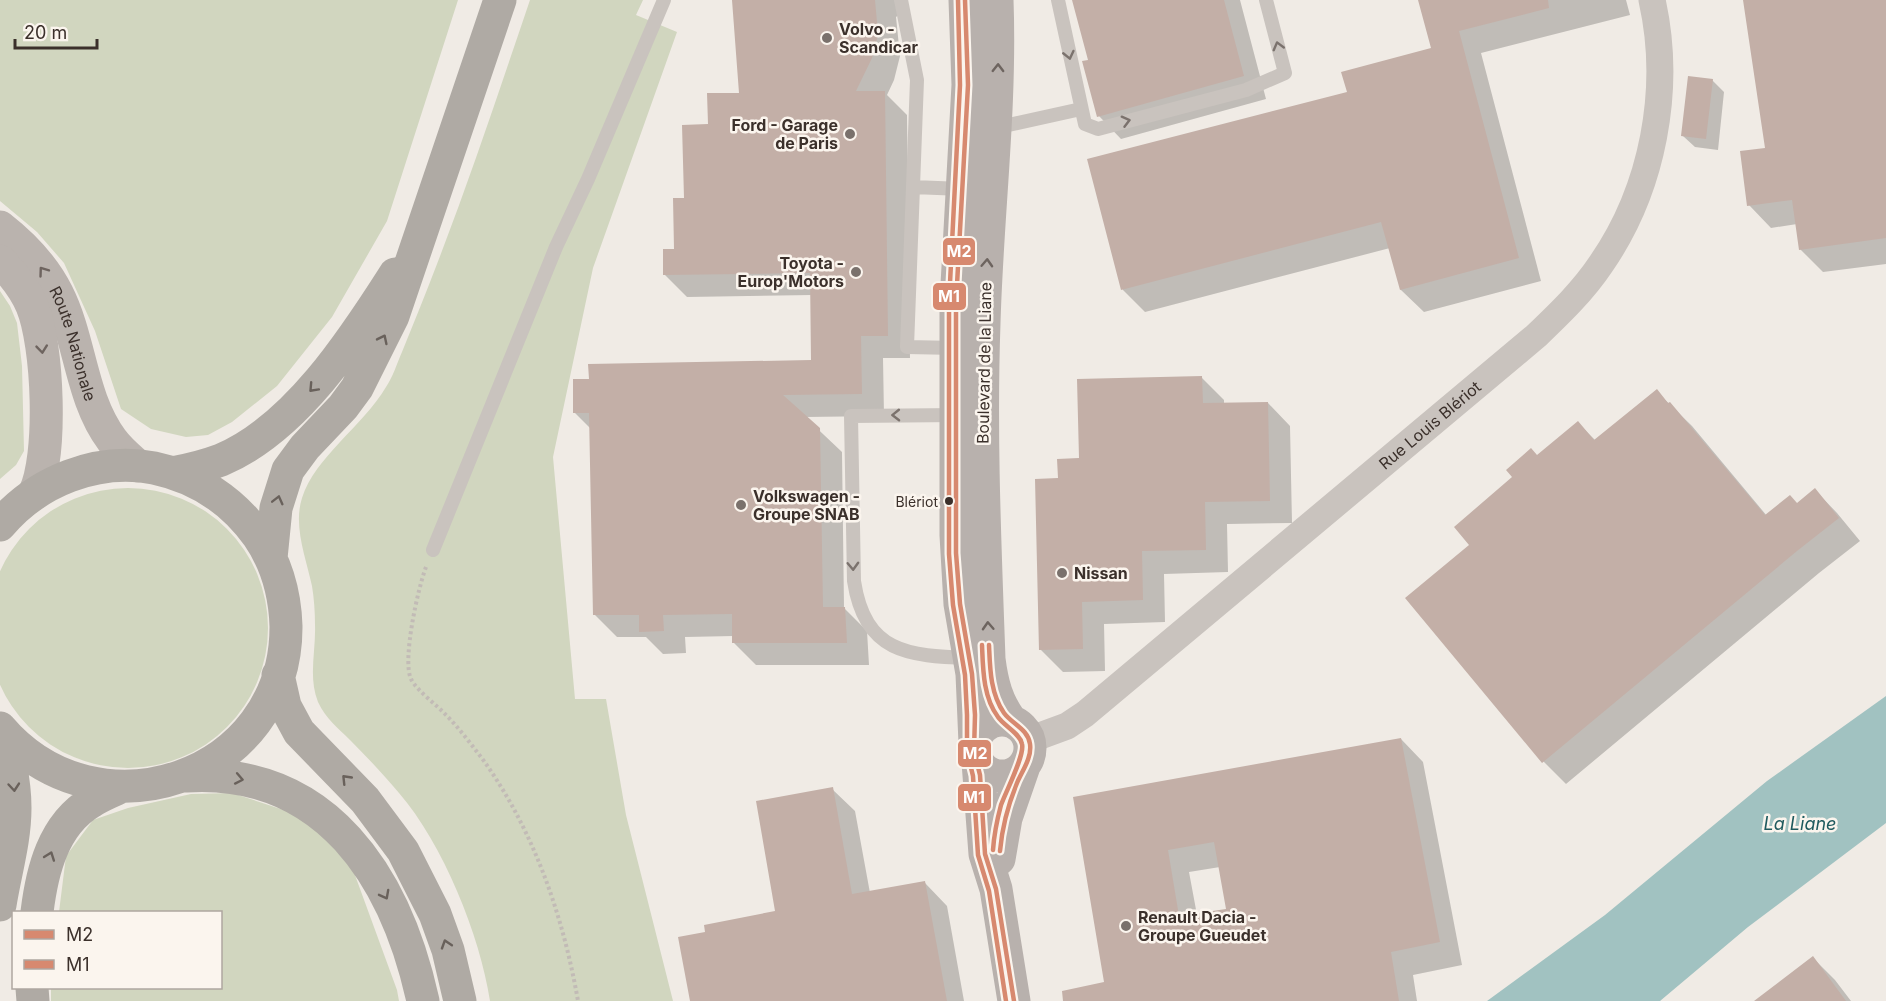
<svg xmlns="http://www.w3.org/2000/svg" width="1886" height="1001" font-family="Inter,sans-serif">
	<rect width="100%" height="100%" fill="#f0ebe5"/>
	<path fill="#d1d6bf" d="M0 0H458L387 221 332 317 277 386 232 422 208 435 186 437 151 429 121 409 95 331 64 263 37 232 0 201Z
		M530 0H643L636 15 677 32 593 268 553 457 575 699H606L626 815 673 1001H490C480 935 443 844 399 793 384 775 367 757 350 740 337 727 326 719 318 702 308 677 316 651 315 625 315 612 314 598 312 586 306 558 293 526 302 498 315 457 363 426 386 387 393 377 397 363 402 352 414 322 426 293 437 264 471 176 500 88 530 0Z
		M0 291 10 306 17 323 22 366 24 451 16 465 0 479Z
		M-12 628a140 140 0 1 1 280 0a140 140 0 1 1-280 0Z
		M232 793 293 813 348 856 397 990 399 1001H51V988H220V912H59L66 856 93 820 128 808 191 794Z"/>
	<path fill="#a1c2c1" d="M1886 696V823L1748 927 1660 1001H1487L1605 915 1767 781Z"/>
	<path fill="#0003" fill-rule="evenodd" d="M739 0H901L902 12 896 17 900 56 894 80 887 95 907 115 910 358H883L884 416 805 417 842 452 844 608 867 631 869 665H756L734 643V636L685 637 686 653 663 654 646 637H617L595 615 591 429 575 413 590 380 813 362 812 295 687 297 665 275 675 250 685 199 710 126 741 94Z
		M1074 0H1240L1266 99 1121 139 1099 116 1090 61Z
		M1420 0H1626L1630 15 1481 53 1541 281 1424 312 1401 290 1390 248 1145 312 1123 290 1089 160 1349 94 1432 49Z
		M1744 0H1886V264L1823 272 1800 249 1797 224 1771 228 1749 205 1767 149Z
		M1712 80 1724 92 1718 150 1695 147 1683 136Z
		M1202 378 1224 400V404L1268 403 1290 426 1292 523 1227 524 1228 572 1164 574 1165 622 1104 624 1105 671 1063 672 1041 650 1059 480 1080 460Z
		M1656 391 1692 426 1767 516 1798 505 1815 490 1837 513 1860 541 1819 573 1566 784 1544 762 1407 599 1471 545 1537 457 1578 423 1596 441Z
		M1401 739 1423 762 1462 965 1413 975 1417 1001H1102L1106 983 1075 798ZM1220 867 1228 910 1197 915 1189 872Z
		M832 789 855 811 870 893 925 883 947 906 964 1001H692L707 933 777 912Z
		M1813 958 1835 980 1851 1001H1757Z"/>
	<path fill="#c3afa7" fill-rule="evenodd" d="M732 0H875L878 33 877 39 872 58 856 91H885L888 336H861L862 394 783 395 820 428 823 607H845L847 643H732V614L663 615 664 631 639 632V615H593L589 413H573V379H589L588 364 811 360 810 273 663 275V249H674L673 198H684L682 125 708 124 707 93H739Z
		M1072 0H1224L1244 76 1097 117 1082 61 1088 60Z
		M1418 0H1548L1549 8 1459 31 1519 258 1400 290 1381 222 1121 290 1087 159 1347 92 1341 72 1431 48Z
		M1743 0H1886V238L1799 250 1792 200 1747 206 1740 151 1765 148Z
		M1688 76 1713 79 1706 139 1681 136Z
		M1202 376 1203 403 1268 402 1270 501 1205 502 1206 550 1142 551 1143 600 1082 602 1083 649 1039 650 1035 479 1058 478 1057 459 1079 458 1077 379Z
		M1657 389 1668 403 1670 402 1765 515 1790 495 1797 503 1815 488 1839 518 1797 551 1542 763 1405 598 1469 545 1454 527 1512 477 1506 470 1531 448 1537 455 1578 421 1594 440Z
		M1401 738 1440 942 1391 952 1399 1001H1063L1062 991 1104 982 1073 797ZM1214 842 1226 909 1179 916 1168 850Z
		M833 787 852 894 925 881 947 1001H690L678 937 705 932 704 925 775 911 756 801Z
		M1813 956 1846 1001H1754Z"/>
	<g fill="none" stroke-linecap="round" stroke-linejoin="round">
		<path stroke="#c2bbb6" stroke-width="4" stroke-dasharray="3 3" stroke-linecap="butt" d="M426 567C418 588 402 660 411 679 417 691 437 705 446 715 459 728 470 743 481 757 533 828 563 915 578 1001"/>
		<path stroke="#c9c3be" stroke-width="14" d="M901 0 917 80 907 347 956 348
			M1058 0 1085 124 1098 129 1246 90 1285 73 1266 0
			M995 128 1081 109
			M913 187 962 189
			M958 415 851 416 854 581C865 653 908 656 970 658
			M433 550 556 247 588 179 664 0"/>
		<path stroke="#c9c3be" stroke-width="27" id="s1" d="M1029 740 1067 726 1085 714 1536 336C1560 313 1583 291 1601 264 1653 189 1672 89 1652 0"/>
		<g stroke="#bab3ae" stroke-width="33">
			<path id="s2" d="M0 227C23 245 44 267 57 293 81 340 80 397 112 440 119 450 129 458 138 466"/>
			<path d="M0 261C13 274 25 289 32 306 48 344 53 457 34 494"/>
		</g>
		<path stroke="#b8b1ad" stroke-width="33" d="M965 0 968 85 956 303V535L960 604 972 674 975 743
			M997 0C1001 108 987 215 984 323 980 435 985 547 989 659 992 683 997 702 1011 721
			M974 748a28 28 0 1 1 56 0a28 28 0 1 1-56 0Z
			M978 762 985 854 996 889 1014 1001
			M999 859 1006 818 1024 766"/>
		<path stroke="#afaaa4" stroke-width="33" d="M172 473C189 470 205 466 221 460 295 429 353 340 395 274
			M0 525C37 481 97 457 154 468 197 477 233 501 258 536 276 562 285 594 286 626 287 778 97 842 0 728
			M271 558 276 508 288 470 305 447 343 407 357 388 393 316 500 0
			M278 675 285 706 299 732 365 800 403 851 435 914 448 950 460 1001
			M186 776C327 767 396 878 423 1001
			M0 905C5 873 15 841 15 808 15 781 9 755 1 730
			M37 912C42 871 53 825 91 802 100 796 111 792 120 787
			M32 988 33 1001"/>
		<g stroke="#fbf5ee" stroke-width="9">
			<path id="bus-1" d="M965 0 968 85 956 303V553L960 604 972 674 975 715 974 751 980 775 985 854 996 889 1014 1001
				M989 645C990 667 990 693 1004 713 1012 724 1028 729 1030 744 1032 758 1022 771 1017 783 1008 805 1002 828 1000 851"/>
		</g>
		<g stroke="#fbf5ee" stroke-width="9">
			<path id="bus-2" d="M958 0 960 85 949 303V554L953 605 965 675 967 715V751L973 776 978 855 989 891 1006 1001
				M982 645C983 669 983 697 998 717 1004 726 1020 733 1022 744 1025 755 1006 791 1001 805 997 820 994 835 993 850"/>
		</g>
		<use href="#bus-1" stroke="#d7896f" stroke-width="4.5"/>
		<use href="#bus-2" stroke="#d7896f" stroke-width="4.5"/>
	</g>
	<defs><path id="oneway-chevron" d="M-2-3.5L2.5 0L-2 3.5" fill="none" stroke-width="1.6" stroke-linecap="round" stroke-linejoin="round" transform="scale(1.5)"/></defs>
	<g stroke="#7b726d">
		<use href="#oneway-chevron" transform="translate(1278 46) rotate(-105)"/>
		<use href="#oneway-chevron" transform="translate(1069 55) rotate(77)"/>
		<use href="#oneway-chevron" transform="translate(1126 121) rotate(-15)"/>
		<use href="#oneway-chevron" transform="translate(896 415) rotate(179)"/>
		<use href="#oneway-chevron" transform="translate(853 566) rotate(88)"/>
	</g>
	<g stroke="#6d645f">
		<use href="#oneway-chevron" transform="translate(998 68) rotate(-89)"/>
		<use href="#oneway-chevron" transform="translate(987 263) rotate(-87)"/>
		<use href="#oneway-chevron" transform="translate(988 626) rotate(-93)"/>
	</g>
	<g stroke="#6e645f">
		<use href="#oneway-chevron" transform="translate(43 271) rotate(-126)"/>
		<use href="#oneway-chevron" transform="translate(42 349) rotate(84)"/>
	</g>
	<g stroke="#69615b">
		<use href="#oneway-chevron" transform="translate(383 339) rotate(-64)"/>
		<use href="#oneway-chevron" transform="translate(313 388) rotate(133)"/>
		<use href="#oneway-chevron" transform="translate(278 500) rotate(-76)"/>
		<use href="#oneway-chevron" transform="translate(239 779) rotate(11)"/>
		<use href="#oneway-chevron" transform="translate(346 779) rotate(-134)"/>
		<use href="#oneway-chevron" transform="translate(14 787) rotate(85)"/>
		<use href="#oneway-chevron" transform="translate(50 856) rotate(-70)"/>
		<use href="#oneway-chevron" transform="translate(385 895) rotate(62)"/>
		<use href="#oneway-chevron" transform="translate(446 944) rotate(-108)"/>
	</g>
	<g fill="#7a716c" stroke="#fbf5ee" stroke-width="2">
		<circle cx="827" cy="38" r="6"/>
		<circle cx="850" cy="134" r="6"/>
		<circle cx="856" cy="272" r="6"/>
		<circle cx="741" cy="505" r="6"/>
		<circle cx="1062" cy="573" r="6"/>
		<circle cx="1126" cy="926" r="6"/>
	</g>
	<circle fill="#3b302b" stroke="#fbf5ee" stroke-width="2" cx="949" cy="501" r="5"/>
	<g text-anchor="middle" dominant-baseline="central" stroke-width="5" stroke-linejoin="round" paint-order="stroke">
		<g font-size="14" fill="#3b302b" stroke="#fbf5ee" text-anchor="end">
			<text x="938" y="501">Blériot</text>
		</g>
		<g font-size="16" font-weight="bold" fill="#3b302b" stroke="#fbf5ee" text-anchor="start">
			<text x="839" y="29">Volvo -<tspan x="839" dy="18">Scandicar</tspan></text>
			<text x="838" y="125" text-anchor="end">Ford - Garage<tspan x="838" dy="18">de Paris</tspan></text>
			<text x="844" y="263" text-anchor="end">Toyota -<tspan x="844" dy="18">Europ'Motors</tspan></text>
			<text x="753" y="496">Volkswagen -<tspan x="753" dy="18">Groupe SNAB</tspan></text>
			<text x="1074" y="573">Nissan</text>
			<text x="1138" y="917">Renault Dacia -<tspan x="1138" dy="18">Groupe Gueudet</tspan></text>
		</g>
		<g font-size="16" fill="#3b302b" stroke="#fbf5ee">
			<text stroke="none"><textPath href="#s2" startOffset="141">Route Nationale</textPath></text>
			<text transform="translate(984 363) rotate(-89)">Boulevard de la Liane</text>
			<text stroke="none"><textPath href="#s1" startOffset="512">Rue Louis Blériot</textPath></text>
		</g>
		<g font-size="18" font-style="italic" fill="#1f5a5e" stroke="#fbf5ee">
			<text x="1800" y="823">La Liane</text>
		</g>
	</g>
	<g stroke="#fbf5ee" stroke-width="2">
		<rect x="942" y="237" width="34" height="29" rx="6" fill="#d7896f"/>
		<rect x="932" y="282" width="35" height="29" rx="6" fill="#d7896f"/>
		<rect x="957" y="739" width="35" height="29" rx="6" fill="#d7896f"/>
		<rect x="957" y="783" width="35" height="29" rx="6" fill="#d7896f"/>
	</g>
	<g font-size="16" text-anchor="middle" font-weight="bold" fill="#fff">
		<text x="959" y="257">M2</text>
		<text x="949" y="302">M1</text>
		<text x="975" y="759">M2</text>
		<text x="974" y="803">M1</text>
	</g>
	<rect x="12" y="911" width="210" height="78" fill="#fbf5ee" stroke="#aea6a0" stroke-width="1.5"/>
	<rect x="24" y="930" width="30" height="9" fill="#d7896f" stroke="#aea6a0" stroke-width="1.5"/>
	<text x="66" y="941" font-size="18" fill="#3b302b">M2</text>
	<rect x="24" y="960" width="30" height="9" fill="#d7896f" stroke="#aea6a0" stroke-width="1.5"/>
	<text x="66" y="971" font-size="18" fill="#3b302b">M1</text>
	<path d="M15 39v9h82v-9" fill="none" stroke="#3b302b" stroke-width="3"/>
	<text x="24" y="39" font-size="18" fill="#3b302b" stroke="#fbf5ee" stroke-width="4.5" paint-order="stroke">20 m</text>
</svg>
